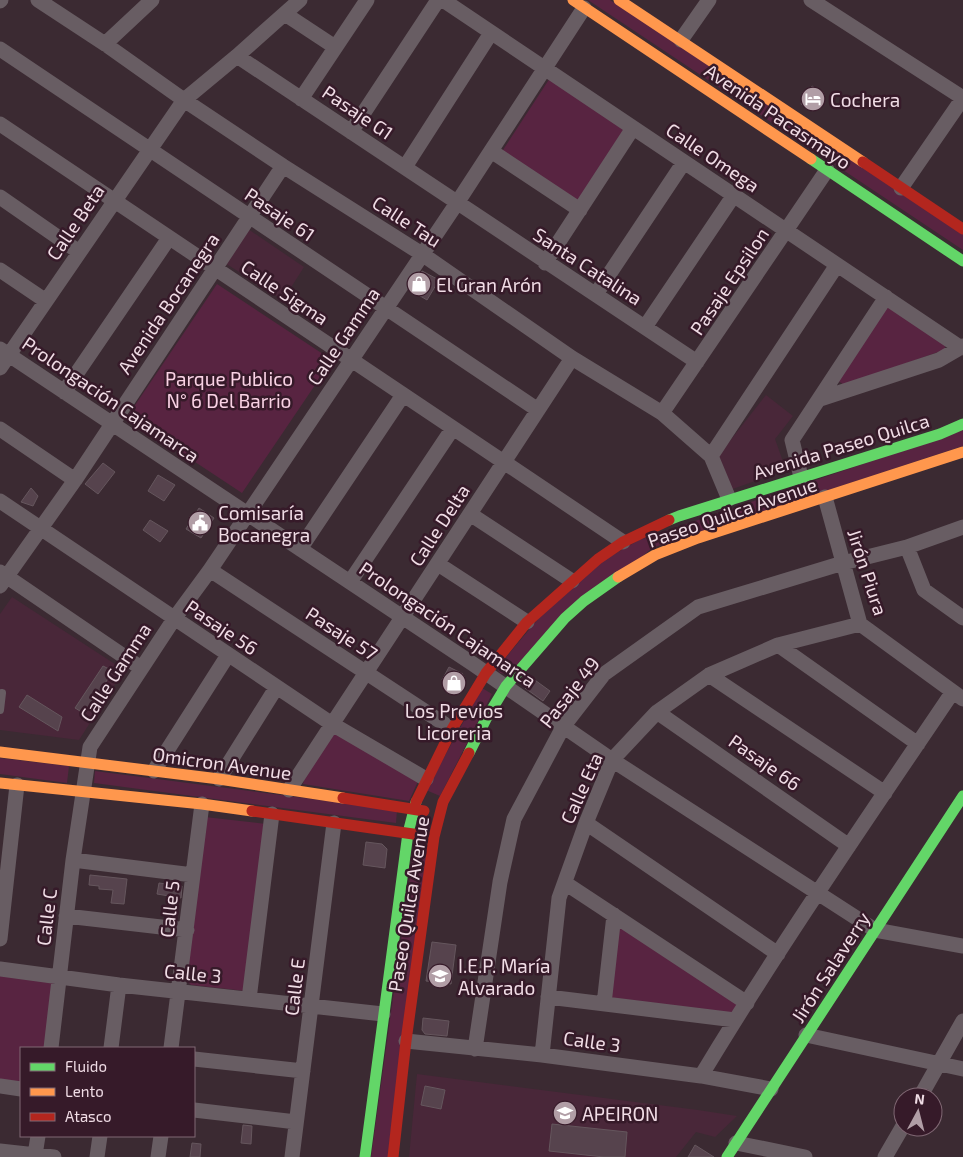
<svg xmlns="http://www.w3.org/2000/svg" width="963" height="1157" font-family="'Exo 2',sans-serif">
	<rect width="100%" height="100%" fill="#3b2a32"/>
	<path fill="#492739" d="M248 229 304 267 283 300 225 263Z
		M766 395 793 416 775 439 786 470 730 490 718 456Z
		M12 597 124 670 79 740 0 730V614Z
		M417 1074 698 1110 737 1116 715 1137 696 1132 676 1157H409Z"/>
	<path fill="#582441" d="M588 0H610L963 234V250Z
		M550 78 629 131 580 206 501 153Z
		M217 284 332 360 242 493 127 417Z
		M887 305 946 344 944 350 844 385 837 380Z
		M963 430V446L652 548 507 674 500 673 497 668 538 619 597 564 639 540Z
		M482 688 492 694 440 796 426 790Z
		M335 727 420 777 409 801 303 784 305 774Z
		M0 758 69 766 67 783 0 774Z
		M95 771 397 810 396 823 94 783Z
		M205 817 266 824 246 991 191 985 186 980Z
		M414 847 427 848 388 1157H371Z
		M619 923 740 1004 735 1014 609 998Z
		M0 971 54 978 46 1048H21V1083L0 1080Z"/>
	<path fill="#56434d" stroke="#65565d" d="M812 86 824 94 813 111 801 104Z
		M422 271 439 280 427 300 410 290Z
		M103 463 115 472 98 494 85 484Z
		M158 475 175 485 164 501 148 491Z
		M31 488 38 496 33 506 21 502Z
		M199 508 214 518 201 538 186 529Z
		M150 520 168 531 160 542 143 530Z
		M470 637 485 647 479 656 464 646Z
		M103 666 113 671 85 714 75 708Z
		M449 667 463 674 455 687 442 680Z
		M532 678 550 691 543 701 525 688Z
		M27 695 62 717 58 731 19 707Z
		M366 842 382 844 387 849 385 868 363 865Z
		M90 875 127 879 124 904 111 903 113 890 99 889V886L89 885Z
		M159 883 182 886 181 898 157 894Z
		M432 942 456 945 451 984 426 981Z
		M423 1018 449 1021 447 1036 425 1034 422 1030Z
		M425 1086 445 1090 441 1109 421 1105Z
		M552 1124 627 1132 625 1157H604L549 1151Z
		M243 1125 252 1126 251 1144 241 1143Z
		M192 1143 201 1144 200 1157H190Z
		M695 1145 714 1157H688Z"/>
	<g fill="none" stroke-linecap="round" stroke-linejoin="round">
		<path stroke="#685d63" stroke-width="8" d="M0 710 2 693"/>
		<path stroke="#685d63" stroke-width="15" d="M38 0 105 44 184 100 283 166 422 254 572 358 662 413 711 456 729 499
			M443 0 961 348
			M811 0 963 98
			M0 1 1 0
			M285 14 335 47
			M681 40 709 0
			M105 44 152 0
			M0 49 538 410
			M237 56 697 362
			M301 99 367 0
			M0 124 623 542
			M351 132 438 0
			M491 151 580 210
			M405 167 491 33
			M901 188 963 98
			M0 197 79 252
			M545 263 633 128
			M0 270 46 301
			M596 294 684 162
			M645 327 734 195
			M0 349 473 664 612 760 875 930 963 946
			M0 368 184 100 237 56 300 0
			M64 392 169 238
			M820 399 939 360 963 346
			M662 413 827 170
			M0 429 75 480
			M711 456 837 265
			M801 477 792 440 886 297
			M825 497 860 624 963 699
			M0 501 332 724 426 779
			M470 514 572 581
			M907 547 924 590 963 618
			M300 549 403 395
			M438 564 527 622
			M210 570 452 729
			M0 572 141 668
			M350 582 453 428
			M0 586 75 480 283 166
			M778 645 918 744
			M709 675 885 793
			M657 712 849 846
			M154 771 228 655
			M219 779 276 688
			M289 790 572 358
			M586 823 778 954
			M73 860 193 875
			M565 883 747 1003
			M66 916 187 930
			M0 939 17 785
			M0 969 119 985 383 1014
			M548 997 735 1020
			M249 999 272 814
			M604 1004 614 915
			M806 1035 963 1069
			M406 1041 542 1055 701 1076 771 1089
			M51 1048 73 860 90 747 174 619 210 570 457 203 584 8
			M111 1048 119 985
			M171 1048 202 804
			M475 1049 500 882 514 819 563 727 604 674 698 607 843 563 907 547 963 527
			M542 1055 559 898 586 823 612 760 657 712 709 675 778 645 860 624
			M194 1059 303 1071
			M701 1076C780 945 867 819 952 693
			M0 1086 21 1089
			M920 1097 963 1021
			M194 1110 296 1122
			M736 1143 805 1157
			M0 1151 54 1157
			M35 1155 38 1136
			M97 1157 100 1136
			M158 1157 161 1136
			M292 1157 334 823
			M885 1157 903 1126"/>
		<path stroke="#63d668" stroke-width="11" d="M811 159 963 261
			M669 520 679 516 940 434 963 424
			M469 753 486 719 506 686 565 618 584 601 618 577
			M365 1157 408 833 416 802
			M727 1157 963 796"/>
		<path stroke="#ff974d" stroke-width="11" d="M573 0 811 159
			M619 0 863 162
			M618 577 655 555 698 538 963 452
			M0 752 219 779 343 798
			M0 783 202 804 252 811"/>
		<path stroke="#b3261e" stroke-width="11" d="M863 162 963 229
			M343 798 424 811
			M416 802 452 729 486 673 527 622 598 559 623 542 669 520
			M252 811 420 835
			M393 1157 406 1041 434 837 443 802 469 753"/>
	</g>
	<defs>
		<g id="hotel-disc" transform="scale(1.25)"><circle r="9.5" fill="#b19ea6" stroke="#361a29"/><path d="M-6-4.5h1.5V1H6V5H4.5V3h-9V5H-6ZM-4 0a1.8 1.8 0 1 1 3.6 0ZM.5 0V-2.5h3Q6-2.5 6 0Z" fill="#fff"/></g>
		<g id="shop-disc" transform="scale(1.25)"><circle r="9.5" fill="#b19ea6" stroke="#361a29"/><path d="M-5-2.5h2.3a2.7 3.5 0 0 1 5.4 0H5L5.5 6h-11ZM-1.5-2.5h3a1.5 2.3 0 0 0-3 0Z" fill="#fff"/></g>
		<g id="civic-disc" transform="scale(1.25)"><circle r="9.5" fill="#b19ea6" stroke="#361a29"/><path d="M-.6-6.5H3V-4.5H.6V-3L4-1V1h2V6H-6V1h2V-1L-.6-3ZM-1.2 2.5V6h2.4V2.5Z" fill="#fff"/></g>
		<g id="school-disc" transform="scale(1.25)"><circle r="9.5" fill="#b19ea6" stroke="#361a29"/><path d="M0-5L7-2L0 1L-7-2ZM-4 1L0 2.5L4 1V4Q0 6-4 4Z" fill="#fff"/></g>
		<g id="university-disc" transform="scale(1.25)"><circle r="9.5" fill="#b19ea6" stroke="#361a29"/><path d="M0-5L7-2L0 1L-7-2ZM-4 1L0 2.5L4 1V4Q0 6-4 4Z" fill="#fff"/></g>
	</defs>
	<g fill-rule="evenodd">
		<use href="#hotel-disc" x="813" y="99"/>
		<use href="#shop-disc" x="419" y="284"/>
		<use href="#civic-disc" x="200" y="523"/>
		<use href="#shop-disc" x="454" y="683"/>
		<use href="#school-disc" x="440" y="976"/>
		<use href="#university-disc" x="565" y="1113"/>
	</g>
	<g text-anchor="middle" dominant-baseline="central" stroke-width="5" stroke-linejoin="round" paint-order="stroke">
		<g font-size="19" fill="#f0dce5" stroke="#361a29" text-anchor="start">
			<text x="830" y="99">Cochera</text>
			<text x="436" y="284">El Gran Arón</text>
			<text x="218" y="512">Comisaría<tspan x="218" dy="22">Bocanegra</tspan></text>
			<text x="454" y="710" text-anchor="middle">Los Previos<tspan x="454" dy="22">Licoreria</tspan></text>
			<text x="458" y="965">I.E.P. María<tspan x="458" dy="22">Alvarado</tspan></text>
			<text x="582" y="1113">APEIRON</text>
		</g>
		<g font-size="19" fill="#f0dce5" stroke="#361a29">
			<text transform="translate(358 112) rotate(34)">Pasaje G1</text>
			<text transform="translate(778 116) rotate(34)">Avenida Pacasmayo</text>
			<text transform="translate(713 157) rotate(34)">Calle Omega</text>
			<text transform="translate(280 214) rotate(34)">Pasaje 61</text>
			<text transform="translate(407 221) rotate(33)">Calle Tau</text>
			<text transform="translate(75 222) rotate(-56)">Calle Beta</text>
			<text transform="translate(588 266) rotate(33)">Santa Catalina</text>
			<text transform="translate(729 281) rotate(-56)">Pasaje Epsilon</text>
			<text transform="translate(285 292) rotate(34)">Calle Sigma</text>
			<text transform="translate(168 303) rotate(-56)">Avenida Bocanegra</text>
			<text transform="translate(343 336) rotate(-56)">Calle Gamma</text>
			<text transform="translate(111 399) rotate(34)">Prolongación Cajamarca</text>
			<text transform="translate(841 446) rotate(-17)">Avenida Paseo Quilca</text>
			<text transform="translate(732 512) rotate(-19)">Paseo Quilca Avenue</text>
			<text transform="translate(439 525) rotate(-57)">Calle Delta</text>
			<text transform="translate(868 572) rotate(72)">Jirón Piura</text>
			<text transform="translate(448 624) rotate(34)">Prolongación Cajamarca</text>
			<text transform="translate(222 627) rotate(34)">Pasaje 56</text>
			<text transform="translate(342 633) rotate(33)">Pasaje 57</text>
			<text transform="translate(115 672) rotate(-57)">Calle Gamma</text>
			<text transform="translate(569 692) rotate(-52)">Pasaje 49</text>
			<text transform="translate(765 762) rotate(35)">Pasaje 66</text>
			<text transform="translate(222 763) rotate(8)">Omicron Avenue</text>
			<text transform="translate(581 788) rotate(-66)">Calle Eta</text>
			<text transform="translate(408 904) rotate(-81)">Paseo Quilca Avenue</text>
			<text transform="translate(169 909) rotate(-84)">Calle 5</text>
			<text transform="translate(46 917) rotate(-83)">Calle C</text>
			<text transform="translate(830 967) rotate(-57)">Jirón Salaverry</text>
			<text transform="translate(193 973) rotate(6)">Calle 3</text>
			<text transform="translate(294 987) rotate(-83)">Calle E</text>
			<text transform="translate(592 1041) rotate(8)">Calle 3</text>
		</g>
		<g font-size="19" fill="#f9d2e4" stroke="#361a29">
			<text x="229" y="378">Parque Publico<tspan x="229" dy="22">N° 6 Del Barrio</tspan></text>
		</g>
	</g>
	<rect x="20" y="1047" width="175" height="90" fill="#361a29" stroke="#806874"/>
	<rect x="30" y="1063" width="25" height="8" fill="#63d668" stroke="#806874"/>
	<text x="65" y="1072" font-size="15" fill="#f0dce5">Fluido</text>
	<rect x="30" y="1088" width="25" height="8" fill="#ff974d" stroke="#806874"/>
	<text x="65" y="1097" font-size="15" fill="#f0dce5">Lento</text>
	<rect x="30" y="1113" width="25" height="8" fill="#b3261e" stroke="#806874"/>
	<text x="65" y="1122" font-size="15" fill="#f0dce5">Atasco</text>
	<g transform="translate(918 1112) rotate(7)"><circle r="24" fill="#361a29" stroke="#806874"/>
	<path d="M0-4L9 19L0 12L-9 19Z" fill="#b19ea6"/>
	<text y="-8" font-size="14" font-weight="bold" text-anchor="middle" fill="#f0dce5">N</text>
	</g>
</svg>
